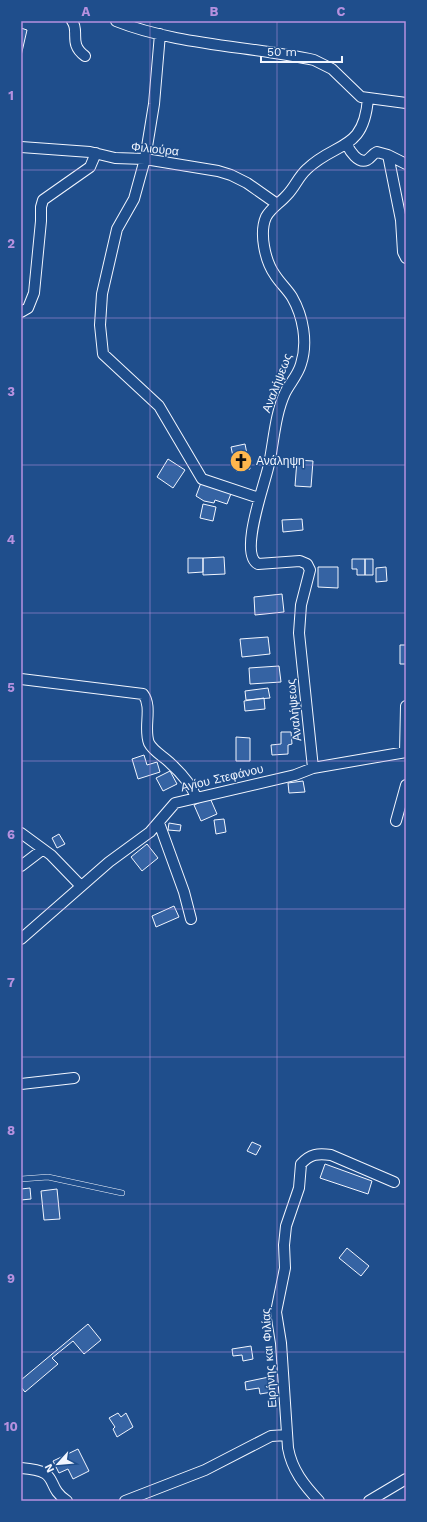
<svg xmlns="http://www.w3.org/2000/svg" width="427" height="1522" font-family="'Work Sans',sans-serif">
	<rect width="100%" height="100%" fill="#1f4e8c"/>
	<path fill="#3563a3" stroke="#f2f6ff" d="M21 28 27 30 21 56Z
		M245 444 250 469 236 471 231 447Z
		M168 459 185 470 173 488 157 477Z
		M297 460 313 461 311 487 295 486Z
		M202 480 232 491 227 504 215 500 214 503 204 501 196 496Z
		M203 504 216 507 213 521 200 518Z
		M302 519 303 530 283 532 282 520Z
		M224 557 225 574 203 575V558Z
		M188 558H203V572L188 573Z
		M352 559H365V575H357V569H352Z
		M365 559H373V575H365Z
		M318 567H338V588L318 587Z
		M386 567 387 581 376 582V568Z
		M282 594 284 612 255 615 254 597Z
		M268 637 270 654 242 657 240 639Z
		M400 645H406V664H400Z
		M279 666 281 682 250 684 249 668Z
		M268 688 270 698 246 700 245 691Z
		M264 698 265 709 245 711 244 701Z
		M281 732H291L292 744 288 745V754L272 755 271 745 281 744Z
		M236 737 250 738V761H236Z
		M144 755 147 765 157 762 160 772 138 779 132 759Z
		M170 771 177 784 163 791 156 778Z
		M303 781 305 792 289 793 288 783Z
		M210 798 217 814 201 821 194 805Z
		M224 819 226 832 216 834 214 820Z
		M169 823 181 825 180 831 168 830Z
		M59 834 65 844 57 848 52 838Z
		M147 844 158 858 142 871 131 857Z
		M174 906 179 917 156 927 152 916Z
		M252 1142 261 1146 256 1155 247 1151Z
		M325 1164 372 1181 368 1194 320 1178Z
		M30 1188 31 1199 21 1200V1189Z
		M57 1189 60 1219 44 1220 41 1191Z
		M347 1248 369 1266 361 1276 339 1258Z
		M88 1324 101 1340 84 1354 73 1341 52 1358 58 1364 25 1392 21 1387V1380Z
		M251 1346 253 1359 243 1361 242 1355 233 1356 232 1349Z
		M269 1377 272 1392 260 1394 259 1388 246 1390 245 1382Z
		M118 1413 121 1417 126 1413 133 1427 117 1437 113 1429 115 1427 109 1418Z
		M78 1449 89 1471 73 1479 68 1469 59 1473 53 1461Z"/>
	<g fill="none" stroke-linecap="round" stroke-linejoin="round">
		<g stroke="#f2f6ff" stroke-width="6">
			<path id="lane" d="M21 1179 48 1177 122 1193"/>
		</g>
		<g stroke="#f2f6ff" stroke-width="12">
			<path id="street" d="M72 21C80 31 68 44 85 56
				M116 21C176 45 250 46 314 60L332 69 361 97 406 103
				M160 34 154 104 145 159 134 199 117 229 102 294 100 325 103 354 159 406 202 479 259 498
				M347 145C350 151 358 164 367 160 371 158 372 154 377 152L388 155 401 220 403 252 406 258
				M21 147 90 152 115 158 145 159 218 171 231 175 247 183 277 204
				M388 155 406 164
				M21 312 28 308 34 293 41 221V207L43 200 90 167 96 153
				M21 679 143 694C153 707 143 728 149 743 153 751 163 756 169 762 179 771 191 784 196 797
				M405 752 406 706
				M313 768 299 633 301 605 310 570 307 564 300 561 258 564C238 554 266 481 269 464 274 440 275 415 285 393 290 383 298 375 301 364 308 342 303 316 292 297 287 289 280 283 275 275 265 261 259 233 266 217 271 208 280 203 287 195 295 187 298 177 307 169 336 141 364 152 368 98
				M396 821 406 785
				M159 823 184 892 191 919
				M21 833 51 855 81 886
				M21 866 42 850
				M21 939 109 862 150 832 175 803 295 775 313 768 406 752
				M21 1084 74 1078
				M21 1468C63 1471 43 1485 67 1501
				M125 1501 205 1470 271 1436 287 1435
				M319 1501C304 1485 292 1470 288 1448L281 1343 276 1312 285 1268 284 1245 286 1226 299 1188 301 1164C310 1154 318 1153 331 1155L394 1182
				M369 1501 406 1479"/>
		</g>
		<use href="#lane" stroke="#1f4e8c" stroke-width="5"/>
		<use href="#street" stroke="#1f4e8c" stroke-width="10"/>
	</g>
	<path fill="none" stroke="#b691df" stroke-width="1" stroke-opacity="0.55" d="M150 21V1501M277 21V1501M21 170H406M21 318H406M21 465H406M21 613H406M21 761H406M21 909H406M21 1057H406M21 1204H406M21 1352H406"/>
	<defs>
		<g id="church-disc" transform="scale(1.15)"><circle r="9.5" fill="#ffb74d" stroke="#1f4e8c"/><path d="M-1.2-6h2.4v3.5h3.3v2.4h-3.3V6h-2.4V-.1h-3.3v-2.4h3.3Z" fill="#111"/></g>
	</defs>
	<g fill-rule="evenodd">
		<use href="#church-disc" x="241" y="461"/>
	</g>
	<g text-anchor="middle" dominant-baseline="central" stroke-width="3" stroke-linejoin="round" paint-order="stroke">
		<g font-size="12" fill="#f2f6ff" stroke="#1f4e8c">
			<text transform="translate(155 149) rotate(6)">Φιλιούρα</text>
			<text transform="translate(277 383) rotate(-69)">Αναλήψεως</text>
			<text transform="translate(294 710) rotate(-96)">Αναλήψεως</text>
			<text transform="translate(222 778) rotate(-13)">Αγίου Στεφάνου</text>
			<text transform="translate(269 1358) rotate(-94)">Ειρήνης και Φιλίας</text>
		</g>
		<g font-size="12" fill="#f2f6ff" stroke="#1f4e8c" text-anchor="start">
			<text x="256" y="461">Ανάληψη</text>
		</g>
	</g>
	<rect width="427" height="1522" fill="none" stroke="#1f4e8c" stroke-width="44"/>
	<g transform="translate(58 1464) rotate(243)" stroke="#1f4e8c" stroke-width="3" paint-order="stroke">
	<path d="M0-3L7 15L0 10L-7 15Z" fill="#f2f6ff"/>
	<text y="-6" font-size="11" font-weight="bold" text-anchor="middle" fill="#f2f6ff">N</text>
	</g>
	<path d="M261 56v6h81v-6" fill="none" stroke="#f2f6ff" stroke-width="2"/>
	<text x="267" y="56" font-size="12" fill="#f2f6ff" stroke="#1f4e8c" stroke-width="3" paint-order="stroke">50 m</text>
	<rect x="22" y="22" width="383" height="1478" fill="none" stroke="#b691df" stroke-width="1.5"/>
	<g font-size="13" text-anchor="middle" font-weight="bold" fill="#b691df">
		<text x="86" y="16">A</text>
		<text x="214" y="16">B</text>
		<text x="341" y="16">C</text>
		<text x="11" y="100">1</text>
		<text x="11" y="248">2</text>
		<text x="11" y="396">3</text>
		<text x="11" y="544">4</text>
		<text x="11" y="692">5</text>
		<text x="11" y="839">6</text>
		<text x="11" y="987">7</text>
		<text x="11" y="1135">8</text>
		<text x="11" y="1283">9</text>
		<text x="11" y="1431">10</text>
	</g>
</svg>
